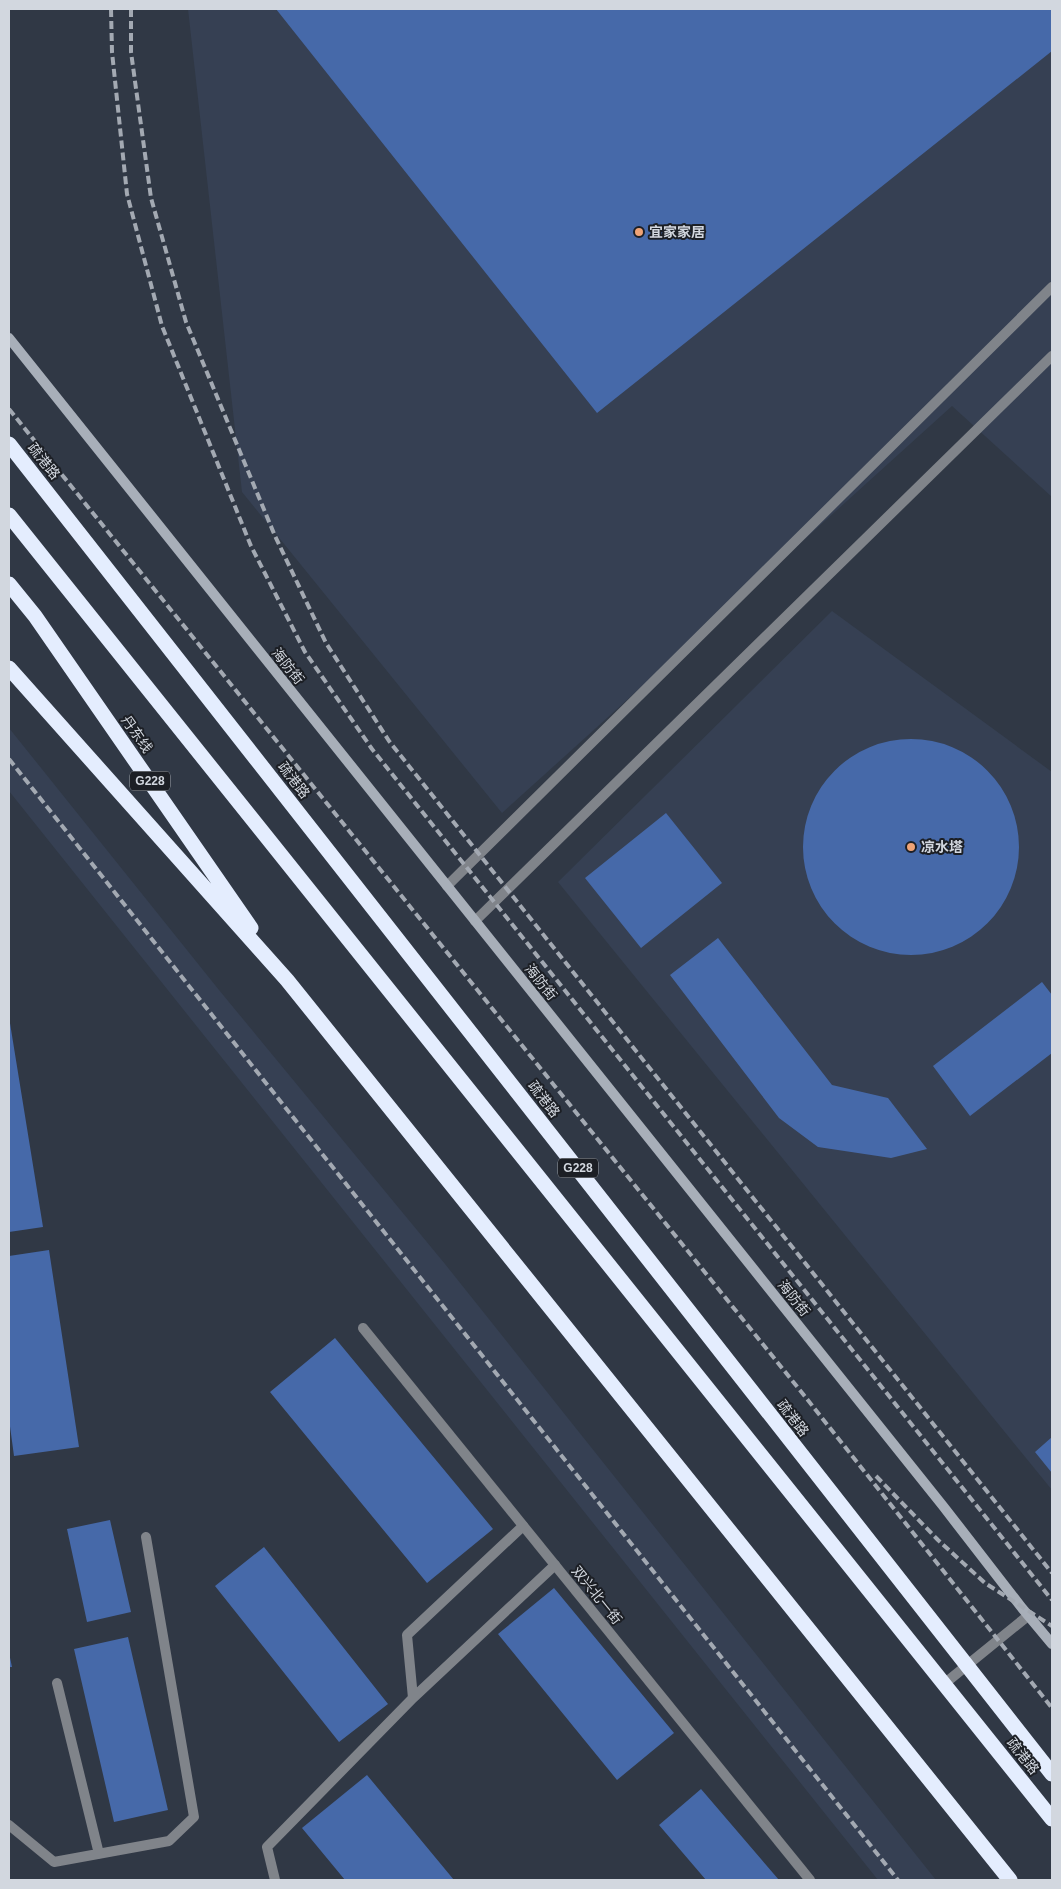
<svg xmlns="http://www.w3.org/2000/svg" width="1061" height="1889" font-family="Arial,'Noto Sans SC',sans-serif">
	<rect width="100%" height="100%" fill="#303845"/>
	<path fill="#364053" d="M188 9H1052V497L952 406 502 813 242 492Z
		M832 611 1052 772V1490L558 882Z
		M9 728 219 990 445 1264 936 1880H878L9 791Z"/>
	<path fill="#4669a9" d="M276 9H1052V51L597 413Z
		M803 847a108 108 0 1 1 216 0a108 108 0 1 1-216 0Z
		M666 813 722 883 641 948 585 878Z
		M718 938 832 1085 888 1098 927 1149 891 1158 818 1147 779 1118 670 975Z
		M1042 982 1052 995V1053L970 1116 933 1066Z
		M9 1017 43 1227 9 1232Z
		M49 1250 79 1447 14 1456 9 1419V1256Z
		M335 1338 493 1529 427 1583 270 1392Z
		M1052 1437V1473L1035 1452Z
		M110 1520 131 1612 87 1622 67 1529Z
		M264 1547 388 1704 339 1742 215 1586Z
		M554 1588 674 1733 617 1780 498 1634Z
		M128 1637 168 1810 114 1822 74 1649Z
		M9 1653 12 1667H9Z
		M367 1775 454 1880H345L302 1828Z
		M701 1789 779 1880H706L659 1825Z"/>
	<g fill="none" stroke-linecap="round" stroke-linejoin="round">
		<path stroke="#80848a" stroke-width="10" d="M447 886 1052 287
			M475 921 1052 356
			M57 1683 99 1854
			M944 1684 1029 1615
			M413 1698 407 1635 523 1526
			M9 1825 54 1862 169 1841 194 1817 146 1537
			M275 1880 267 1847 413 1698 555 1565"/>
		<path stroke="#80848a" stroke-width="10" d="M363 1328 810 1880"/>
		<path stroke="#a8afb9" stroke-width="10" d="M9 338 943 1506 1022 1608 1052 1644"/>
		<path stroke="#e4edfe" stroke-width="15" d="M9 444 1052 1774
			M9 515 1052 1819
			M9 584 35 616 251 928
			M9 668 287 980 1010 1880"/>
		<path stroke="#a3a9b2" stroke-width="4" stroke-dasharray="8 4" stroke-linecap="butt" d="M111 9 112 52 127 194 162 326 251 546 305 652 372 749 1052 1600
			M131 9V52L151 198 186 322 275 536 326 643 389 741 1052 1573
			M9 409 803 1394 1052 1708
			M9 759 898 1880
			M876 1476 938 1540 985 1583 1052 1626"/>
	</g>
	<g fill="#efa376" stroke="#1c1f25" stroke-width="2">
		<circle cx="639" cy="232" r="5"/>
		<circle cx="911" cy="847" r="5"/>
	</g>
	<g text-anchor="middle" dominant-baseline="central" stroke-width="4" stroke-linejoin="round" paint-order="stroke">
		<g fill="#1c1f25" stroke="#9ba0a7" stroke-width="1">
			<rect x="130" y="771.5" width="40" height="19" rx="4"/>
			<rect x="558" y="1158.5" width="40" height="19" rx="4"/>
		</g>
		<g font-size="12" font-weight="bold" fill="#d2d7df">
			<text x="150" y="781">G228</text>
			<text x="578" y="1168">G228</text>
		</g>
		<g font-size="14" font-weight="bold" fill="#d2d7df" stroke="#1c1f25" text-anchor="start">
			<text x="649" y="232">宜家家居</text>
			<text x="921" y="847">凉水塔</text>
		</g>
		<g font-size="14" fill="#d2d7df" stroke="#1c1f25">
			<text transform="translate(44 461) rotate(51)">疏港路</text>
			<text transform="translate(288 666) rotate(51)">海防街</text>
			<text transform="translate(137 734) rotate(55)">丹东线</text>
			<text transform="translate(294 780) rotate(52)">疏港路</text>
			<text transform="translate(541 982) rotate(51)">海防街</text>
			<text transform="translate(544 1099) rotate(52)">疏港路</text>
			<text transform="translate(794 1298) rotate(51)">海防街</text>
			<text transform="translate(793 1418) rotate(52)">疏港路</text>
			<text transform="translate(597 1595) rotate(51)">双兴北一街</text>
			<text transform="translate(1023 1756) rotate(51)">疏港路</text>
		</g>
	</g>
	<rect width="1061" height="1889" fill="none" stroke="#d2d7df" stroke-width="20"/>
</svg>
